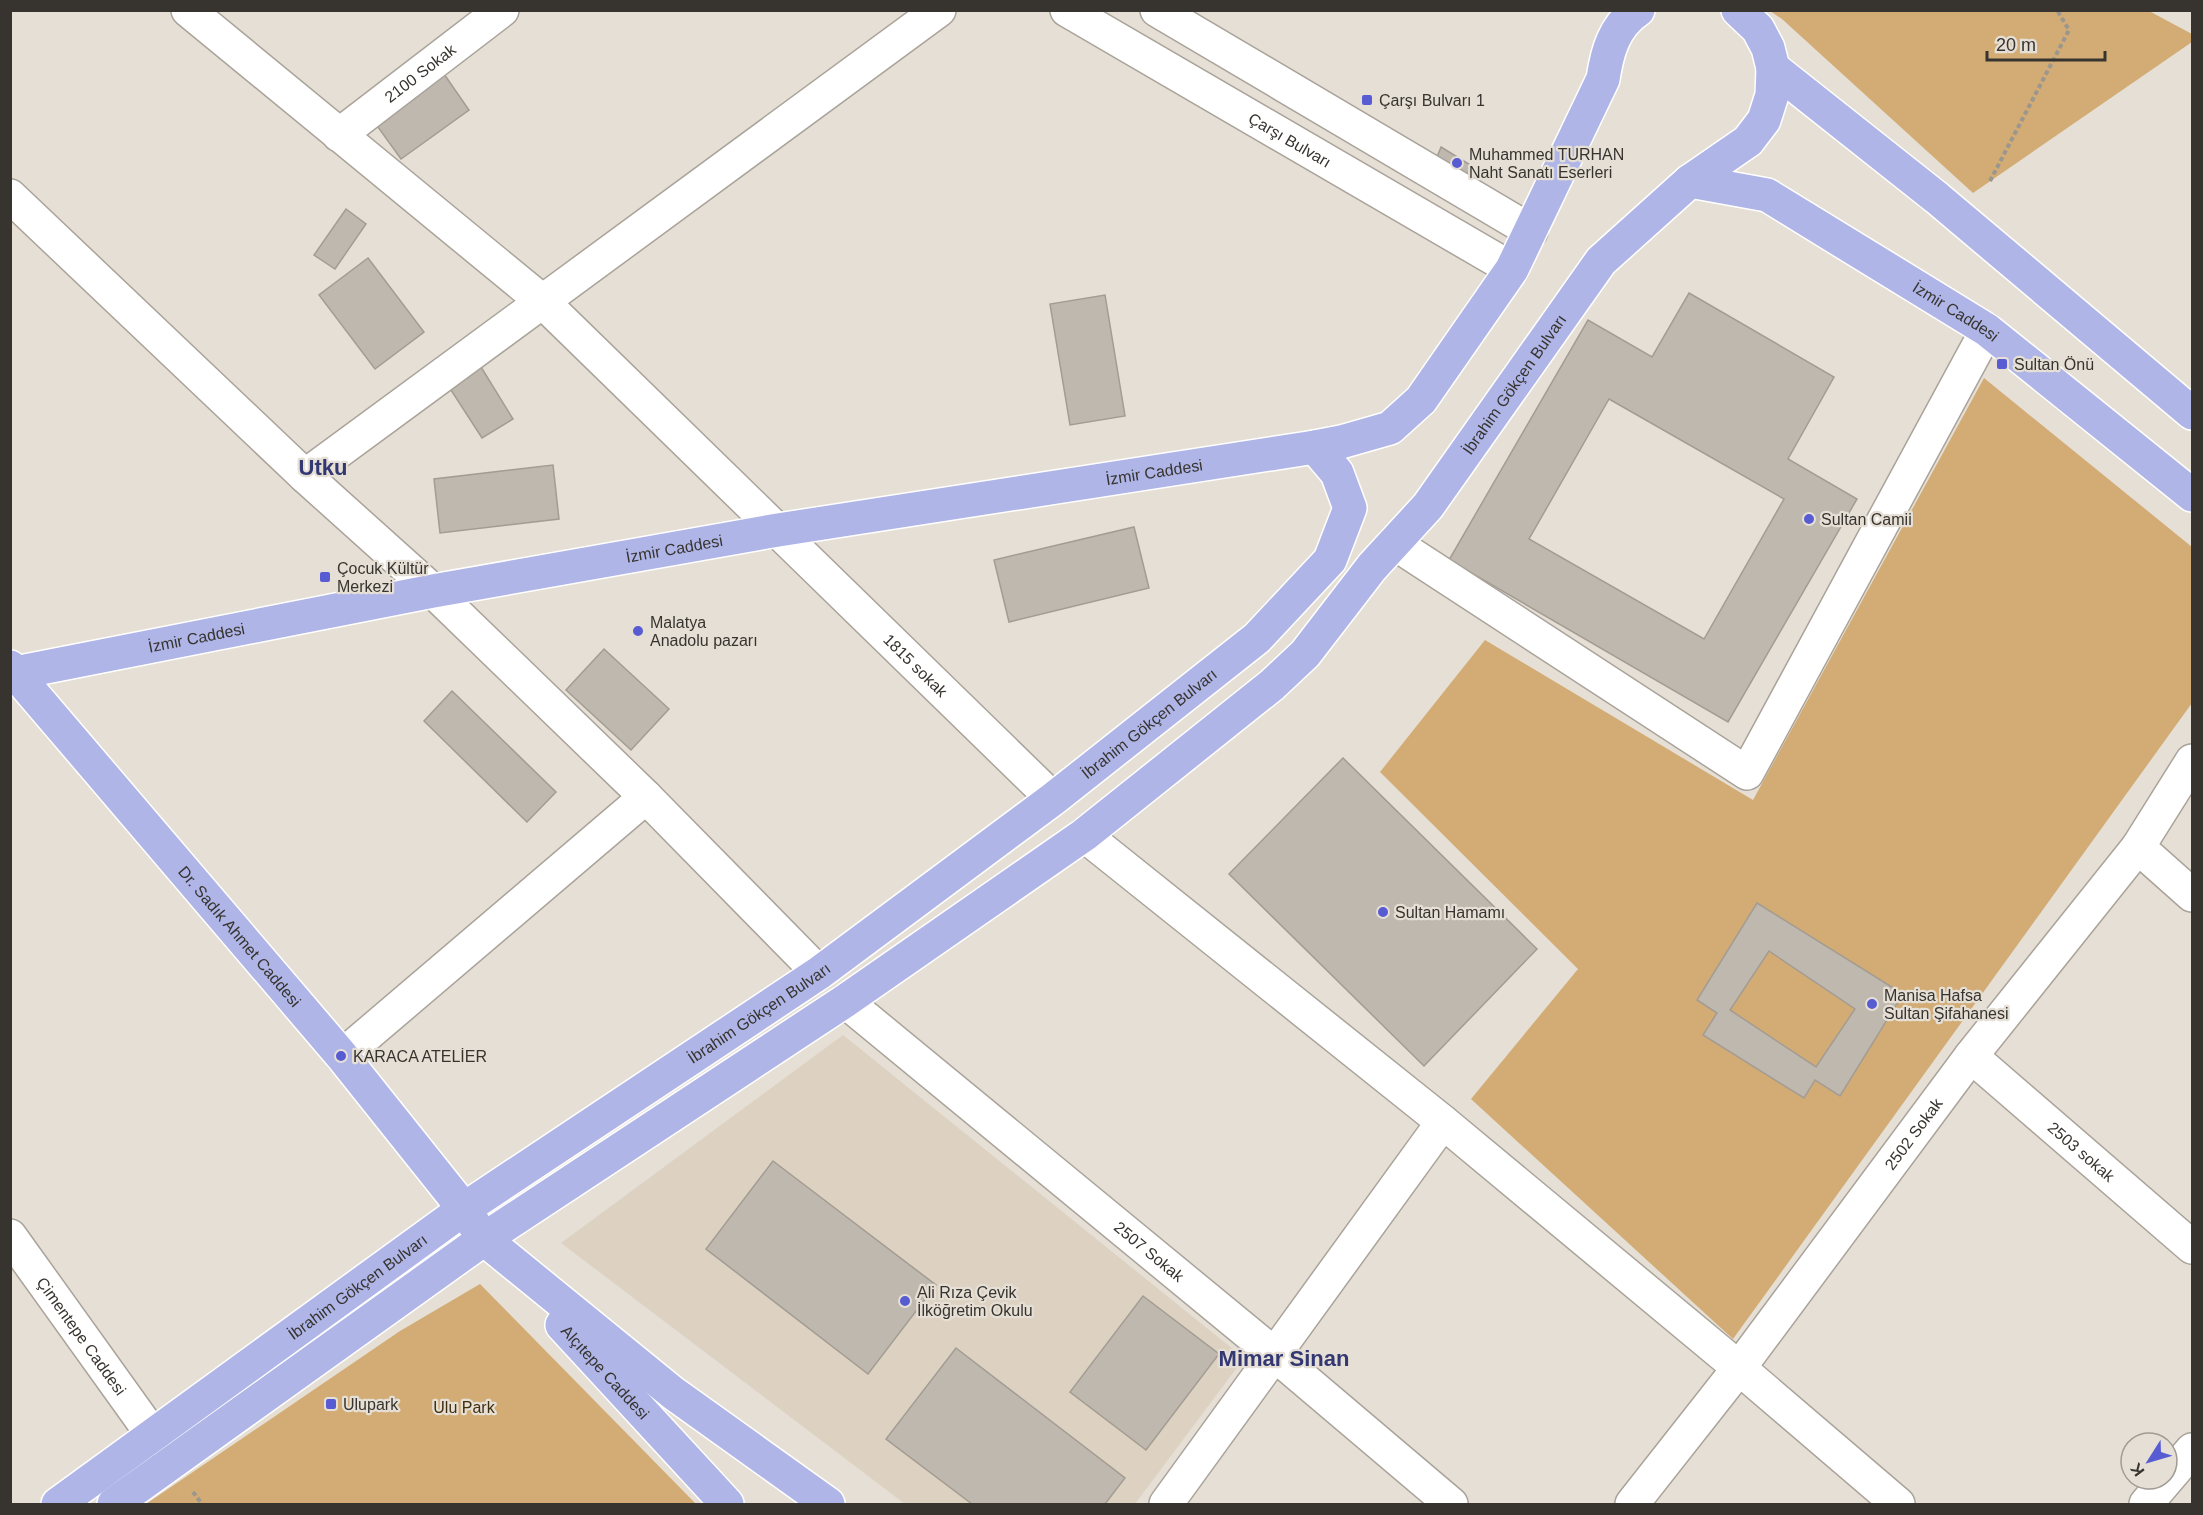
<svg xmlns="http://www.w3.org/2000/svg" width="2203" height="1515" font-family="Helvetica,sans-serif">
	<rect width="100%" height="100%" fill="#e6dfd5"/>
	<path fill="#ddd2c1" d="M843 1035 1244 1358 1135 1504H905L561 1243Z"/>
	<path fill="#d2ac74" d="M1770 11H2149L2192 34V42L1973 193 1782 19Z
		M1984 378 2192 547V703L1733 1339 1471 1099 1578 969 1380 772 1485 640 1753 800Z
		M480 1284 696 1504H146L400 1331Z"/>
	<path fill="#bfb8af" stroke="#a39c93" stroke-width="1.5" fill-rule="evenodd" d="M444 74 469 110 401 159 375 123Z
		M1441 147 1477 169 1473 179 1437 157Z
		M346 209 366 224 335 269 314 255Z
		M368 258 424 332 375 369 319 295Z
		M1689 293 1834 377 1788 459 1857 499 1728 722 1449 560 1588 320 1652 357ZM1609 399 1784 499 1704 639 1529 539Z
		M1105 295 1125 416 1070 425 1050 304Z
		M481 367 513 419 482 438 449 387Z
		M553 465 559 519 440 533 434 479Z
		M1134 527 1149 588 1009 622 994 560Z
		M604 649 669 709 631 750 566 690Z
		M452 691 556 792 527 822 424 721Z
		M1343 758 1537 949 1424 1066 1229 874Z
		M1757 903 1903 994 1840 1096 1815 1080 1804 1098 1703 1035 1717 1013 1697 1000ZM1769 951 1855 1009 1816 1067 1730 1010Z
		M773 1161 936 1285 868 1374 706 1249Z
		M1143 1296 1219 1354 1146 1450 1070 1392Z
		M956 1348 1125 1478 1105 1504H972L886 1439Z"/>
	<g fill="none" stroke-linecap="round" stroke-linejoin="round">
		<g stroke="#aaa39a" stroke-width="36">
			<g id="minor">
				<path id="s1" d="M188 10 542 301 1053 799"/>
				<path id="s2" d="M1067 10 1512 269"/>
				<path d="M1157 10 1531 231"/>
				<path id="s3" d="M339 135 502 10"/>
				<path d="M10 196 305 476 433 591 646 797 819 973"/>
				<path d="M305 476 939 10"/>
				<path d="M1394 543 1747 773 1987 330"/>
				<path d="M1084 835 1443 1122 1739 1368 1898 1504"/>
				<path d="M2138 847 2192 895"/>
				<path id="s4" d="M845 1001 1274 1354 1451 1504"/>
				<path d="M342 1056 646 797"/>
				<path id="s5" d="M1971 1056 2192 1247"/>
				<path id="s6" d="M10 1236 152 1434"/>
				<path d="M1166 1504 1443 1122"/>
				<path id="s7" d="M1632 1504 1739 1368 1971 1056 2138 847 2192 761"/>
				<path d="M2146 1504 2192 1450"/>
			</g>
		</g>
		<g stroke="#fff" stroke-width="36">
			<g id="major">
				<path d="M1773 68 1937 198 2192 413"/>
				<path id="s8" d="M1690 181 1767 195 1987 330 2192 495"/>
				<path id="s9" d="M10 667 342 1056 464 1209 484 1239 673 1393 828 1504"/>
				<path id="s10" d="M10 674 433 591 778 530 1315 447 1341 442 1390 428 1421 400 1512 269 1603 79C1607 52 1614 26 1638 10"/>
				<path id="s11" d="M562 1325 727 1504"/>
				<path id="s12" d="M58 1504 464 1209 819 973 1053 799 1257 638 1330 560 1350 508 1337 473 1315 447"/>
				<path id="s13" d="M114 1504 484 1239 845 1001 1084 835 1272 685 1305 654 1372 567 1428 506 1601 261 1690 181 1748 141 1764 120 1772 95 1773 68 1768 48 1758 29 1738 10"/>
			</g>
		</g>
		<path stroke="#9b968e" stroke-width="4" stroke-dasharray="4.5 3" stroke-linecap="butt" d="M1990 181 2069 30 2057 10
			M193 1492 202 1504"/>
		<use href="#minor" stroke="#fff" stroke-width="33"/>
		<use href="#major" stroke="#afb5e7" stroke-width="33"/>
	</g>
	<g fill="#575cd3" stroke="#e6dfd5" stroke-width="2">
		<rect x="1361" y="94" width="12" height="12" rx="3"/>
		<circle cx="1457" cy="163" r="6"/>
		<rect x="1996" y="358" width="12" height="12" rx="3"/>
		<circle cx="1809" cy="519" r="6"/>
		<rect x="319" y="571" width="12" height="12" rx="3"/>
		<circle cx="638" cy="631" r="6"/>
		<circle cx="1383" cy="912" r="6"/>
		<circle cx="1872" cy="1004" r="6"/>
		<circle cx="341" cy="1056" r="6"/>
		<circle cx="905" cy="1301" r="6"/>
		<rect x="325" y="1398" width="12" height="12" rx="3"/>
	</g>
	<g text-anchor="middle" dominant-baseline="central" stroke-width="4.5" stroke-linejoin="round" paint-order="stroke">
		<g font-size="16" fill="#373430" stroke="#e6dfd5">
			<text stroke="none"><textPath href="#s3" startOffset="102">2100 Sokak</textPath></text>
			<text stroke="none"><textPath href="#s2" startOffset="258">Çarşı Bulvarı</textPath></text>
			<text stroke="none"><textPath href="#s8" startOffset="300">İzmir Caddesi</textPath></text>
			<text stroke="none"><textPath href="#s13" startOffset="1806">İbrahim Gökçen Bulvarı</textPath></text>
			<text stroke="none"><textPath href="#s10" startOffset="1162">İzmir Caddesi</textPath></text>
			<text stroke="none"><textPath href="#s10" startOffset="676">İzmir Caddesi</textPath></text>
			<text stroke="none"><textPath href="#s10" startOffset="190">İzmir Caddesi</textPath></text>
			<text stroke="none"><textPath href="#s1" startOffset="980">1815 sokak</textPath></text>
			<text stroke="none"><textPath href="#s12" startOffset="1342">İbrahim Gökçen Bulvarı</textPath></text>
			<text stroke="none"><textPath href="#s9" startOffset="354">Dr. Sadık Ahmet Caddesi</textPath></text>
			<text stroke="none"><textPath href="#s12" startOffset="856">İbrahim Gökçen Bulvarı</textPath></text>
			<text stroke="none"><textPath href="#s7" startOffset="465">2502 Sokak</textPath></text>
			<text stroke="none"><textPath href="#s5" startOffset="146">2503 sokak</textPath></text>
			<text stroke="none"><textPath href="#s4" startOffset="394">2507 Sokak</textPath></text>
			<text stroke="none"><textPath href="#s12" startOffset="370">İbrahim Gökçen Bulvarı</textPath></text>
			<text stroke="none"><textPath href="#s6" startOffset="123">Çimentepe Caddesi</textPath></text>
			<text stroke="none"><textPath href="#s11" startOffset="64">Alçıtepe Caddesi</textPath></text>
		</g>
		<g font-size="16" fill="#373430" stroke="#e6dfd5" text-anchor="start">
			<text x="1379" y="100">Çarşı Bulvarı 1</text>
			<text x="1469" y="154">Muhammed TURHAN<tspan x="1469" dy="18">Naht Sanatı Eserleri</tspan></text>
			<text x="2014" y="364">Sultan Önü</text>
			<text x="1821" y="519">Sultan Camii</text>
			<text x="337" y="568">Çocuk Kültür<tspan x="337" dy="18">Merkezi</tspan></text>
			<text x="650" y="622">Malatya<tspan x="650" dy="18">Anadolu pazarı</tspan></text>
			<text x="1395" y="912">Sultan Hamamı</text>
			<text x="1884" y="995">Manisa Hafsa<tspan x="1884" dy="18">Sultan Şifahanesi</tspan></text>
			<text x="353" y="1056">KARACA ATELİER</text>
			<text x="917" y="1292">Ali Rıza Çevik<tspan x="917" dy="18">İlköğretim Okulu</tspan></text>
			<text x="343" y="1404">Ulupark</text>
		</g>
		<g font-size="16" fill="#412e0e" stroke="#e6dfd5">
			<text x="464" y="1407">Ulu Park</text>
		</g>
		<g font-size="22" font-weight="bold" fill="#333873" stroke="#e6dfd5">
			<text x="323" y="467">Utku</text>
			<text x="1284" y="1358">Mimar Sinan</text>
		</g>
	</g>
	<rect width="2203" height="1515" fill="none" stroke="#373430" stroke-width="24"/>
	<g transform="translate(2149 1461) rotate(233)"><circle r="28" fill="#e6dfd5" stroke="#a09b93" stroke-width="1.5"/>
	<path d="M0-4.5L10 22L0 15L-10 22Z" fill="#575cd3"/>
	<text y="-9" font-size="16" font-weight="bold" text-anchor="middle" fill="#373430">K</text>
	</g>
	<path d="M1987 51v9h118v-9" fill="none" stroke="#373430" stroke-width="3"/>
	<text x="1996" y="51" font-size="18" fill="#373430" stroke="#e6dfd5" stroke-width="4.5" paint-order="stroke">20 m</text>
</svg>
